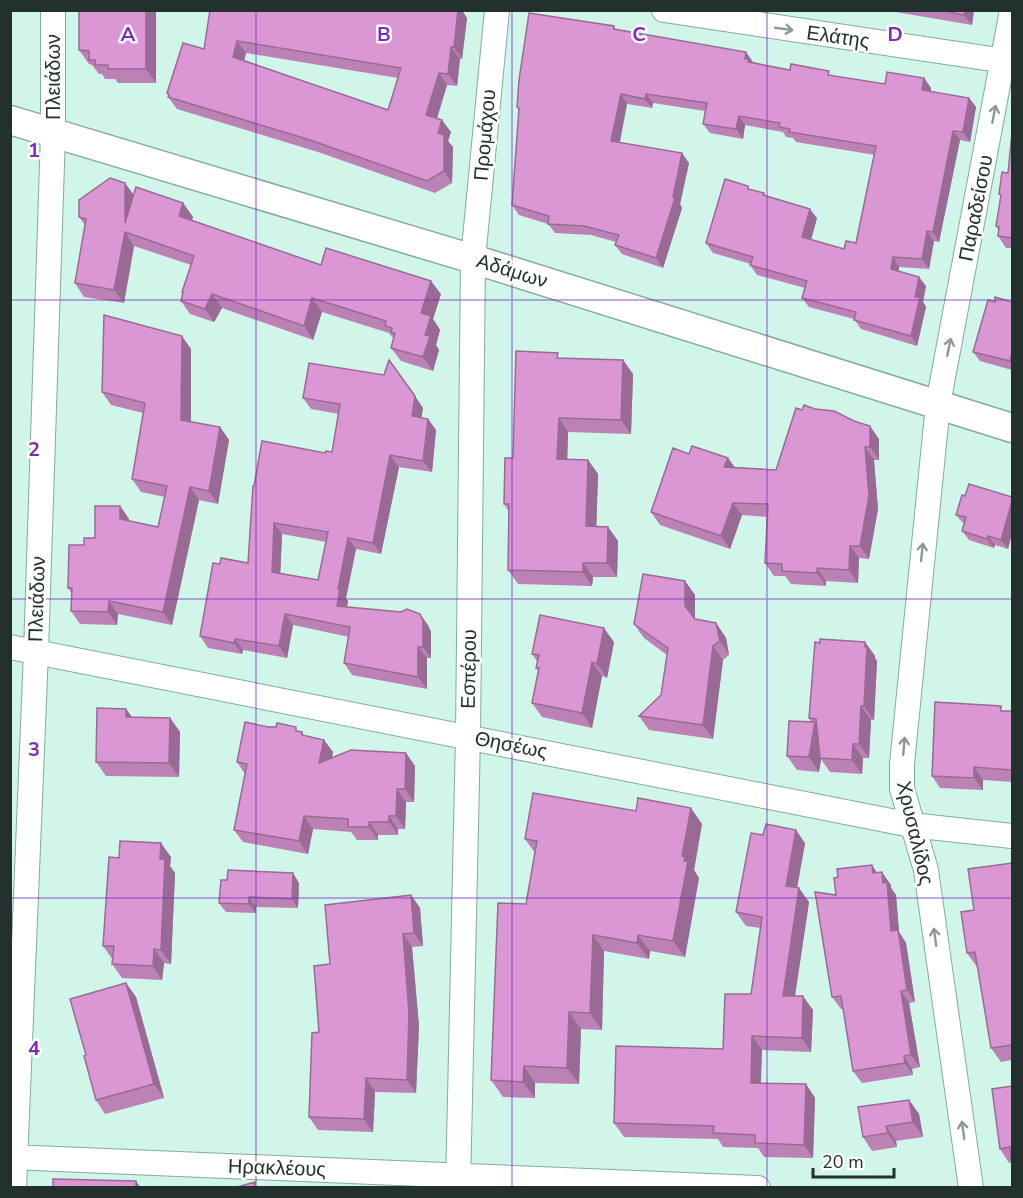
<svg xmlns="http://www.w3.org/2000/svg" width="1023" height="1198" font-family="'Nunito Sans',sans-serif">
	<rect width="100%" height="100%" fill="#d0f6ea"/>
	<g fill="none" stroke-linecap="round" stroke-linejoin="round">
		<g stroke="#85aa9f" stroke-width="26">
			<path id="minor" d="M664 10 1012 62
				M10 647 911 825 1012 836
				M10 1157 758 1188
				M14 1188 36 652 53 133V10
				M458 1188 468 736 473 259 497 10
				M971 1188 926 870 902 789V764L938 404 1012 10"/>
		</g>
		<g stroke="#85aa9f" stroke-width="31">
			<path id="tertiary" d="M10 120 473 259 1012 428"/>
		</g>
		<use href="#minor" stroke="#fff" stroke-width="24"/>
		<use href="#tertiary" stroke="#fff" stroke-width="28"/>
	</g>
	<path fill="#bc82b5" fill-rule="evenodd" d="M156 10V83H118L115 79H105L102 74H99L92 65 89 64 79 50Z
		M210 10 467 18 462 59H460L457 86 447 85 437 119 451 132 448 141 453 147 452 183 435 193 318 152 177 109 168 97 169 95 167 93 204 49ZM246 53 398 78 388 110 244 60Z
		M884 10H974L972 25Z
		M617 30 753 62 790 70 885 84 924 78 931 88V91L969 98 976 107 970 142 960 140 939 242 934 241 929 269 899 267V271L926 286 923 302 926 307 917 346 861 329 854 319 809 307 802 298 805 288 757 275 750 265 751 264 713 253 706 243 750 189 764 193 766 196 817 218 811 240 844 249 856 243 875 155 796 142 793 138 786 137 783 132 745 125 743 139 710 133 703 124 705 111 653 103 652 108 627 104 620 142 689 163 680 204 682 208 663 268 622 254 615 245 616 242 591 235 555 233 548 224 519 215 512 205 519 111 517 107Z
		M1012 133V248H1006L998 236V230L996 226 1001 197 999 194 1008 173Z
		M125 183 134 195 183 203 193 217 192 220 321 265 441 294 433 319 440 330 436 345 439 350 433 371 401 361 391 348 394 339 389 333 322 312 313 340 222 308 214 322 190 314 181 301 183 294 182 292 191 265 134 246 124 303 84 297 75 283 85 225 79 217Z
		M995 302H1012V370L980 361 973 352Z
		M191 349V422L220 427 229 440 218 504 199 500 172 625 118 614 117 625 80 624 71 611 72 594 68 588 84 545 95 538 120 506 129 519V521L158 527 165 497 141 492 132 479 143 413 111 405 102 392Z
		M561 358 623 360 633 374 631 434 568 432 567 460H588L598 474 596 526 608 527 618 541 617 577H593L592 586 518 584 508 570 509 512 504 504 513 458Z
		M389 360 423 408 421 418 428 419 436 430 432 472 399 467 381 554 356 549 346 598 348 601 347 607 428 625 431 632V658H427V689L352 675 344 663 349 637 293 625 287 658 243 650 242 654 208 648 200 636 220 564 248 563 254 486 325 453 332 452 339 414 311 409 303 398 384 375ZM282 534 326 542 318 580 280 573Z
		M879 439V460H874L878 509 869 559 859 558 858 583 826 581V586L791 584 785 576H774L765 563 767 517 742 515 730 549 660 525 651 512 735 467 776 470Z
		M965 496 1012 497V533L1008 549 995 545 994 548 969 540 962 531 964 524 956 515Z
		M685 581 695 595V619L716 623 726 638 729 655 723 660 713 739 649 730 639 716 661 695 667 655 644 638 634 624Z
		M614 642 607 678 602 676 592 728 542 717 532 703 538 671 536 668 537 661 532 654Z
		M865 642 875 656V658L877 661 874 720H871L869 758H863L862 774 830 772 821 759 819 772 797 770 787 756 811 722 809 718Z
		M126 709 132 717 170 718 180 732 179 777 106 776 96 762Z
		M1005 711H1012V782L983 780V790L940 788 932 776Z
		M300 732 305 736 324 740 333 752 332 758 406 753 415 766 414 802H406L405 829H398V835H378V840H357L351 832 313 829 308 854 243 842 234 830 245 774 237 762Z
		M702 824 694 870 699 878 685 957 650 951 649 959 604 951 602 1030 581 1029 579 1084 535 1083V1098L503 1097 491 1080 526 904 535 853 525 839Z
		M805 843 797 888 809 902 795 996 813 1010 811 1052 762 1050 761 1083 806 1084 815 1098 813 1158 764 1157 758 1148 723 1147 718 1139 624 1137 614 1123 723 1049 751 994 761 928 746 926 736 912Z
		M171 857 170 866 175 873 171 964 164 963 162 980 122 978 112 964 113 960 103 946 119 858Z
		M1012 863V1060L1001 1062 991 1048 978 967H977L967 953 974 910Z
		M872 865 877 873 891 885V888L896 895 899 932 906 943 915 1002 909 1003 920 1067 912 1069 913 1075 862 1083 853 1071 843 1009H841L832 997 836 895 838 877Z
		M227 880 299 883 298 908 256 907V913L226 912 219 903Z
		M411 895 420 908 423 946 412 947 419 1026 416 1093 375 1092 373 1132 318 1130 309 1117 319 1032 330 964Z
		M126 983 136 997 164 1098 105 1114 96 1100 86 1055Z
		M1012 1086V1162L1009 1163 1000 1149Z
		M909 1100 919 1114 923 1137 896 1141 897 1147 872 1151 863 1137Z"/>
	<path fill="#996a94" d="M146 10H156V83L146 69Z
		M458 10H462L467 18 462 59 454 47Z
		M965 10H974L972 25 964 15Z
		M237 41 246 53 242 69 233 57Z
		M451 47 460 59 457 86 448 74Z
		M746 52 753 62 752 64 745 59Z
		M439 73 447 85 434 127 426 115Z
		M924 78 931 88 929 100 922 90Z
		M621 94 627 104 618 150 611 141Z
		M646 94 653 103 652 108 645 99Z
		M969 98 976 107 970 142 963 132Z
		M739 116 745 125 743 139 736 129Z
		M442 120 451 132 448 141 453 147 452 183 444 171 438 133Z
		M953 131 960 140 939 242 933 232Z
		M682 153 689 163 680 204 682 208 663 268 656 258 673 197Z
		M125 183 135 197V237L125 223Z
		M183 203 193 217 188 230 179 216Z
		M810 209 817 218 809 247 802 237Z
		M927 231 934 241 929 269 922 259Z
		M125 232 134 246 124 303 114 290Z
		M893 257 899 267 897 278 891 269Z
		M919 277 926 286 923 302 926 307 917 346 911 336 915 297Z
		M431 281 441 294 433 319 440 330 436 345 439 350 433 371 423 357 425 335 421 313Z
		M212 294 222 308 214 322 205 309Z
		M312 298 322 312 313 340 304 326Z
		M182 336 191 349V433L181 420Z
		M1012 352V365L1010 361Z
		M623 360 633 374 631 434 621 420Z
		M415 396 423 408 420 428 412 416Z
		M559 418 568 432 567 473 557 459Z
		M428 419 436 430 432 472 423 461Z
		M870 426 879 439V460L870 447Z
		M220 427 229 440 218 504 209 491Z
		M865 447 874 460 878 509 869 559 860 546Z
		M390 455 399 467 381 554 373 543Z
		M728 458 737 470 724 467Z
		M588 460 598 474 596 540 586 526Z
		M190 487 199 500 172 625 163 612Z
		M1012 501V533L1008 549 1001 540Z
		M733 503 742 515 730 549 721 536Z
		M120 506 129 519V532L120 519Z
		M274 523 282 534 280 583 272 572Z
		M608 527 618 541 617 577 607 563Z
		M988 536 995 545 994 548 987 539Z
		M348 538 356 549 346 598 348 601 345 617 337 606 338 589Z
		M850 546 859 558 858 583 849 570Z
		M583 563 593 577 592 586 583 572Z
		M817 568 826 581V586L817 573Z
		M685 581 695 595V620L685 606Z
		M109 601 118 614 117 625 108 612Z
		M285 614 293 625 287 658 279 646Z
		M420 614 428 625 431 632V658L423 647Z
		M716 623 726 638 729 655 720 641Z
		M604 628 614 642 607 678 597 664Z
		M235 639 243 650 242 654 234 643Z
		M865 642 875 656V658L877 661 874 720 864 706Z
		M713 646 723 660 713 739 703 725Z
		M418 647 427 658V689L418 677Z
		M592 662 602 676 592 728 582 713Z
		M861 706 871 720 869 758 859 744Z
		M126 709 136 723 126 717Z
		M170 718 180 732 179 777 169 763Z
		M815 722 825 736 819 772 809 757Z
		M324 740 333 752 328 776 319 763Z
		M853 744 863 758 862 774 852 760Z
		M406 753 415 766 414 802 405 789Z
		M974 767 983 780V790L974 778Z
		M397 789 406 802 405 829 396 816Z
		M691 808 702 824 694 870 699 878 685 957 673 941 682 856Z
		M304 816 313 829 308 854 299 841Z
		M389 816 398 829V835L389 822Z
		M369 822 378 835V840L369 827Z
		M796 830 805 843 795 899 786 886Z
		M161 843 171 857 170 866 175 873 171 964 161 950 160 859Z
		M872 865 880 878 873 873Z
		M882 872 891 885V888L896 895 899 932 906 943 915 1002 907 990 891 931Z
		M293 873 299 883 298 908 292 899Z
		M799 888 809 902 793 1009 783 996Z
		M411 895 420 908 423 946 414 933Z
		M249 897 256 907V913L249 904Z
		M403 934 412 947 419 1026 416 1093 407 1080Z
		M593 935 604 951 602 1030 590 1013Z
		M638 935 650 951 649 959 637 943Z
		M154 949 164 963 162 980 153 966Z
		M126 983 136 997 164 1098 154 1084Z
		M901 991 909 1003 920 1067 911 1055Z
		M803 996 813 1010 811 1052 802 1038Z
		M569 1012 581 1029 579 1084 567 1068Z
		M752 1036 762 1050 760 1096 751 1083Z
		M904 1056 912 1069 913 1075 905 1063Z
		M524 1066 535 1083V1098L523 1082Z
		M366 1078 375 1092 373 1132 364 1119Z
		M806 1084 815 1098 813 1158 804 1145Z
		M909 1100 919 1114 923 1137 913 1122Z
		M886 1126 896 1141 897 1147 888 1133Z
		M136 1181 141 1188H136Z"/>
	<path fill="#db97d3" stroke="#996a94" stroke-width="1.5" fill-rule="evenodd" d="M79 10H146V69H108V65H95V60H89V51L79 50Z
		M210 10H458L454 47H451L448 74 439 73 426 115 442 120 438 133 444 135V171L427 181 310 140 168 97 169 94 167 93 183 43 204 49ZM237 41 401 68 388 110 233 57Z
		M940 10H965L964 15Z
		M529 13 614 26V29L746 52 745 59H749L748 62 790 70 791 64 829 71 828 75 885 84 887 72 924 78 922 90 969 98 963 132 953 131 933 232 927 231 922 259 893 257 891 269 919 277 915 297H920L911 336 854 320 856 312 802 298 807 281 750 265 753 257 706 243 725 179 748 186V189L764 193 763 195 810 209 802 237 844 249 846 241 856 243 876 146 789 132 790 129 779 127 780 123 739 116 736 129 703 124 707 103 646 94 645 99 621 94 611 141 682 153 673 197 675 198 656 258 615 245 619 235 584 226 548 224 549 216 512 205 519 108 517 107 519 80Z
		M1012 133V238L998 236 999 227 996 226 1001 195 999 194 1002 172 1008 173Z
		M110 178 125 183V223L136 187 183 203 179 216 321 265 326 248 431 281 421 313 431 316 425 335 430 336 423 357 391 348 395 333 391 332 392 328 385 326 386 321 312 298 304 326 212 294 205 309 181 301 183 292H182L194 256 125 232 114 290 75 283 86 219 79 217V200Z
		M995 297 1012 302V352L1010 361 973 352 988 300 995 302Z
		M104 315 182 336 181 420 220 427 209 491 190 487 163 612 109 601 108 612 71 611 72 588H68L69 545H84V538H95V506H120V519L158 527 167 486 132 479 145 403 102 392Z
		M516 351 558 353 557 358 623 360 621 420 559 418 557 459 588 460 586 526 608 527 607 563H583V572L508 570 509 504H504L505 458H513Z
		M389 360 415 396 412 416 428 419 423 461 390 455 373 543 348 538 338 589H340L337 606 401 612 407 609 420 614 423 621V647H418V677L344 663 350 627 285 614 279 646 235 639 234 643 200 636 213 563 220 564 221 558 248 563 253 486H254L262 441 325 453 326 451 332 452 340 404 303 398 309 363 384 375ZM274 523 328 532 318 580 272 572Z
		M804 405 815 409 834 411 854 421 870 426V447H865L869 496 860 546H850L849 570 817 568V573L782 571V564L765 563 768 504 733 503 721 536 651 512 673 448 689 454 692 446 728 458 724 467 776 470 796 408 802 410Z
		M969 484 1012 497V501L1001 540 988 536 987 539 962 531 966 517 956 515 962 495 965 496Z
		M643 574 685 581V606L695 619 716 623 720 641 713 646 703 725 639 716 661 695 668 648 634 624Z
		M540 615 604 628 597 664 592 662 582 713 532 703 539 668H536L539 655 532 654Z
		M820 639 865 642V647H867L864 706H861L859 744H853L852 760 820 758 816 719 809 718 815 642 820 643Z
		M935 702 1001 706V711H1012V770L974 767V778L932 776Z
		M97 708 126 709V717L170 718 169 763 96 762Z
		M789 721 815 722 809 757 787 756Z
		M245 722 268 727H276L277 723 296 727V731L302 732V735L324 740 319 763 351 750 406 753 405 789H397L396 816H389V822H369V827H348V819L304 816 299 841 234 830 247 764 237 762Z
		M533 793 636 811 638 798 691 808 682 856 685 857 684 861H688L673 941 638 935 637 943 593 935 590 1013 569 1012 567 1068 524 1066 523 1082 491 1080 498 903 526 904 537 841 525 839Z
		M766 824 796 830 786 886 799 888 783 996H803L802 1038 752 1036 751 1083 806 1084 804 1145 755 1143V1135L713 1133 714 1126 614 1123 616 1046 723 1049 725 994H751L762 917 736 912 751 833 763 835Z
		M120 841 161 843 160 859H165L161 950 154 949 153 966 112 964 114 946H103L109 857 119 858Z
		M1012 863V1045L991 1048 975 952 967 953 961 912 974 910 968 869Z
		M872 865 873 873 882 872 883 883 887 882 891 931 898 930 907 990 901 991 911 1055 904 1056 905 1063 853 1071 841 996 832 997 815 892 836 895 834 878 838 877 837 869Z
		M228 870 293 873 292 899 249 897V904L219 903 221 880H227Z
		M411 895 414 933 403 934 409 1013 407 1080 366 1078 364 1119 309 1117 312 1033 319 1032 314 966 330 964 325 905Z
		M126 983 154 1084 96 1100 84 1056 86 1055 70 999Z
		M1012 1086V1166L1010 1147 1000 1149 992 1089Z
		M909 1100 913 1122 886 1126 888 1133 863 1137 858 1107Z
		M53 1179 136 1181V1188H53Z
		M255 1182V1188H237V1187Z"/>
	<defs><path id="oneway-shaft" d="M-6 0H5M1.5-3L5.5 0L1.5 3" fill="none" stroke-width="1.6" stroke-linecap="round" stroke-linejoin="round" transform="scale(1.5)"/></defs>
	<g stroke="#909896">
		<use href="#oneway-shaft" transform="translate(784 29) rotate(8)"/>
		<use href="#oneway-shaft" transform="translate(994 114) rotate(-79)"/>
		<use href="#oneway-shaft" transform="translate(949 347) rotate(-79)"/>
		<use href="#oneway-shaft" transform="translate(922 552) rotate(-84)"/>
		<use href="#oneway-shaft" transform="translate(904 746) rotate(-85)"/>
		<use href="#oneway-shaft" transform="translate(935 937) rotate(-98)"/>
		<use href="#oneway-shaft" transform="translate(963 1130) rotate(-98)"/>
	</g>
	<path fill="none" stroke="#7b2cbf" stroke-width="1.5" stroke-opacity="0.55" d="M256 10V1188M512 10V1188M767 10V1188M10 300H1012M10 599H1012M10 898H1012"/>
	<g text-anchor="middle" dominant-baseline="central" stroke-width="5" stroke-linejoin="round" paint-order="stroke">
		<g font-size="20" fill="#22312d" stroke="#fff">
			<text transform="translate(838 37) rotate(8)">Ελάτης</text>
			<text transform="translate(53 77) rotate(-90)">Πλειάδων</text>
			<text transform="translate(485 135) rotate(-85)">Προμάχου</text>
			<text transform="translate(976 208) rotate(-79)">Παραδείσου</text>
			<text transform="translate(512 271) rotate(17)">Αδάμων</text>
			<text transform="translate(37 599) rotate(-88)">Πλειάδων</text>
			<text transform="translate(469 669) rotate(-89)">Εσπέρου</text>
			<text transform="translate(511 745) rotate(11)">Θησέως</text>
			<text transform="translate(915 833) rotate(77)">Χρυσαλίδος</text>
			<text transform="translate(277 1168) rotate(2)">Ηρακλέους</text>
		</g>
	</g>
	<g font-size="20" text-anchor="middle" font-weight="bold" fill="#7b2cbf" stroke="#fff" stroke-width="5" stroke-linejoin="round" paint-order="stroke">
		<text x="128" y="41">A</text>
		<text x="384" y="41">B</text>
		<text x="639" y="41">C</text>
		<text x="895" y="41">D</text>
		<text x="34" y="157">1</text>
		<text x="34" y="456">2</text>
		<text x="34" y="756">3</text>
		<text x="34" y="1055">4</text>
	</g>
	<rect width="1023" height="1198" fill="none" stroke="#22312d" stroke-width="24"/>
	<path d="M813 1168v9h81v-9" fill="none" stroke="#22312d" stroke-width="3"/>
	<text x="822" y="1168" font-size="18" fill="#22312d" stroke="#ffffff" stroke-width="4.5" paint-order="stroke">20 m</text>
</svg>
